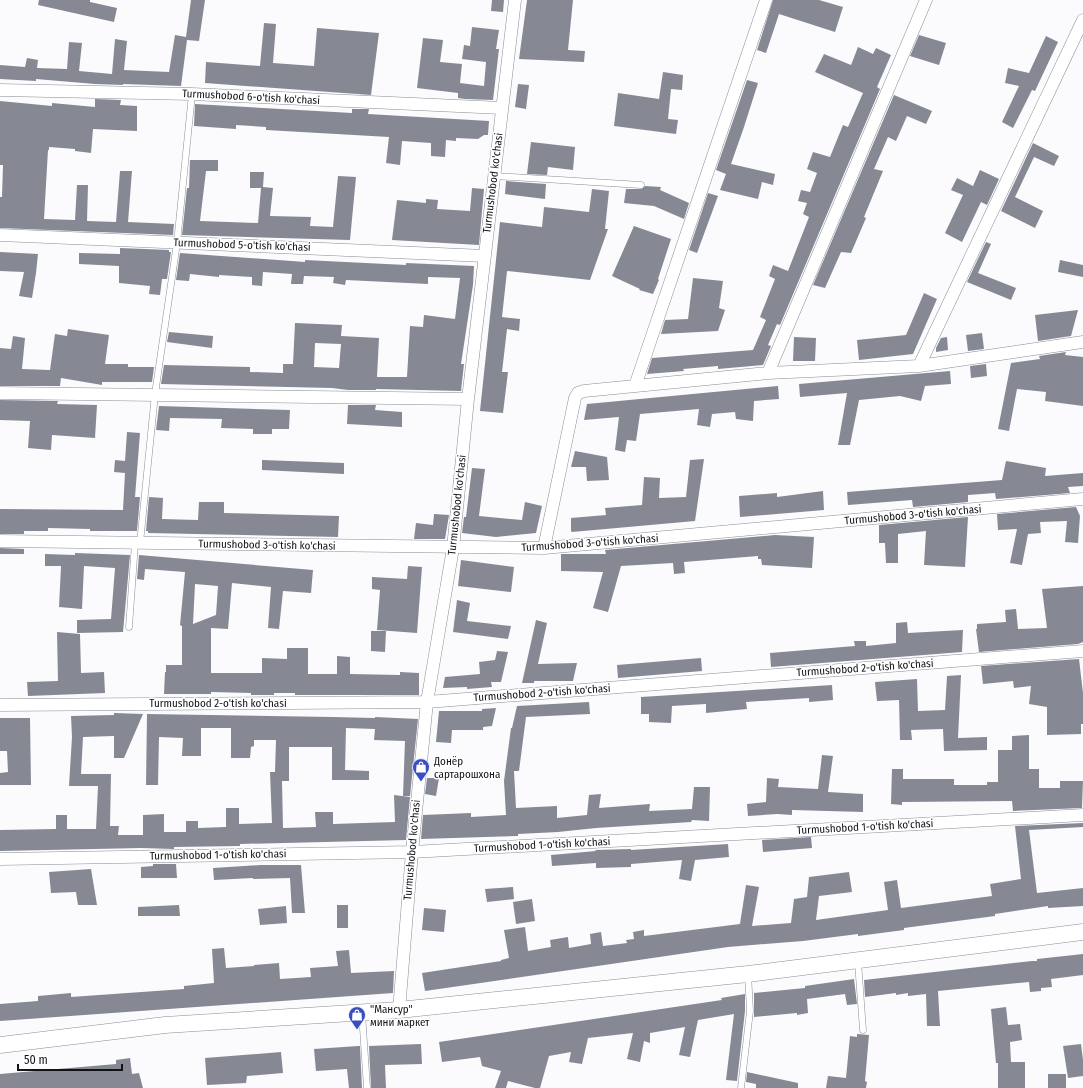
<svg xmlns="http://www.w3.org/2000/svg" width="1083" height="1088" font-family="'Fira Sans Condensed',sans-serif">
	<rect width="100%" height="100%" fill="#fbfbfd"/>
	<path fill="#868993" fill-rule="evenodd" d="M39 0H90V2L117 8 114 22 38 5Z
		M191 0H205L199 41 187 40 181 86 123 84V85L95 84 36 79V81L0 79V65L25 67 27 58 38 60 37 68 67 69 69 42 82 43 79 71 112 74 115 39 127 41 124 70 169 72 175 35 186 37Z
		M492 0H504L503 12 491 11Z
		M527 0H573L568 50 585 51 584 62 519 59Z
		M773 0H819L843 7 835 32 779 14 766 53 757 50Z
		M264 23 276 24 273 63 314 66 317 28 379 33 371 95 205 83 206 62 260 66Z
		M472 27 499 30 496 49H499L493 100 465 99 458 98V93L417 88 423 38 443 40 440 62 462 64 460 83 484 86 486 62 462 59 464 45 470 46Z
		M919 35 946 43 939 65 910 56Z
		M1046 36 1058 42 1035 91 1032 90 1013 128 1002 122 1019 86 1005 83 1008 68 1029 73Z
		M858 47 873 54 876 48 891 55 877 87 880 89 780 325 777 324 768 345 771 346 763 365 718 369V366L683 369 684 371 647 374 652 358 753 350 766 320 760 317 775 279 769 276 773 265 788 271 809 217 803 214 807 203 798 201 801 190 810 192 817 173 807 169 813 152 830 157 843 125 848 127 863 93 815 72 824 54 851 65Z
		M663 72 683 75 682 90 671 89 668 119 678 120 676 134 614 126 618 93 659 99Z
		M747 80 758 83 744 127 731 164 775 174 773 185 762 182 758 199 720 190 726 174 716 170Z
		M518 84 529 85 526 109 515 107Z
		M894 95 932 111 926 124 907 116 896 141 888 137 874 169 883 171 864 217 866 218 851 253 841 252 825 288 813 285Z
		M95 99 121 100 120 105 137 106V131L93 129 91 153 75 151V149L49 147V150H48L44 219 75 220 77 185H88L87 221 116 222 120 171H132L128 222 174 224 173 235 0 228V197H2L3 165H0V101L52 106V103L95 107Z
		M195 104 352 113V109H369L368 114 489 121 488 135H484L478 139 456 138V141L446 140 445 157 431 156V143L402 141 400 165 386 163 389 137 266 130V127L236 125V129L194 126Z
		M531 142 575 147 573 170 548 167 547 175 527 174Z
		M1033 143 1059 156 1054 166 1034 157 1015 197 1043 211 1035 228 1001 211Z
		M190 160H218V171H206L200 221 258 223 261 188H250V172H264L263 187 273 188 270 216 311 217 310 226 333 227 338 176 356 177 350 240 182 235 187 188H189Z
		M980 170 999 179 987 205 981 202 962 242 945 233 963 195 951 190 957 178 973 186Z
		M506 181 546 184 545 199 505 194Z
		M645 186 661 187 660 190 689 203 684 219 654 206 624 203 626 189H641Z
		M472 188 484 189 479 245 392 240 397 200 426 203V199L438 200 437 209 470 211Z
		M592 189 609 191 605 229H608L590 280 507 271 502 317 520 319 519 331 507 329 502 372H508L503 413 480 411 500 222 542 227 544 207 589 212Z
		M708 193 718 196 697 253 689 250Z
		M634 226 671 239 658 279 659 280 653 294 639 290 640 289 612 276Z
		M986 242 991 244 978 273 1016 288 1011 300 967 282Z
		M120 248 169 250V252H171L167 279H162L160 295 149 294 150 286 119 283V266L79 264V253L120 254Z
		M0 252 38 254 36 273 32 298 19 296 24 272 0 271Z
		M180 253 305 262V260L406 265V263L474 266 473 285 461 364H464L461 391 376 389V390H348L332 388 161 384 164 365 250 367V372L283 373V364H293L295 323 342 325 341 336 379 338 377 377H407L410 326 423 327 424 315 455 319 460 278 428 277V284L346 280 345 285 333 283 334 277 304 276 303 284H291L292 274 263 272 262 286 252 285V277L219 275V277L190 274 189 281 176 280ZM315 343 341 344 339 368 314 367Z
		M1060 260 1083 265V277L1058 272Z
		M693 278 723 281 719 308 725 310 718 331 661 334 665 320 688 319Z
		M924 293 937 299 913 354 859 360 857 340 906 335Z
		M1078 310 1071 336 1038 341 1035 315Z
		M68 329 109 335 105 364H128V367H154L152 382H102V385L61 378 60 386H0V348L11 349 13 336 25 338 22 369 50 370 55 334 67 336Z
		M169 332 213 336 212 348 167 342Z
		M982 333 984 349 968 351 966 335Z
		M794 337 816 338 815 361H793Z
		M947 337 948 350 936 352V348L941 338Z
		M1066 352 1065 355 1083 357V406L1045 401 1046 392 1017 389 1009 431 998 429 1011 363 1040 359 1039 356Z
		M986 364 987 376 971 378 970 366Z
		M950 371 951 384 925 386 921 401 900 396 859 400 850 445H838L847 393 800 397 799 384Z
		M778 386 779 399 754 401 753 421 736 419 735 412 712 414 710 427 697 425 699 409 640 414 636 441 627 440 625 452 615 450 619 417 584 420 587 404Z
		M0 400 58 401 57 404 97 405 95 438 52 435 51 450 28 448 30 421 0 420Z
		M348 405H376L375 410 402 412V427L347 424Z
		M159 406 290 410 289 429H272V434H253V429L221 428 222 419 170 418 169 431 156 430Z
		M127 432 140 433 135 497H140L137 531H90V529L48 528V531H24V534H0V509L123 510 125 473 114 472 115 460 125 461Z
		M575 451 607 457 609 480 587 481 586 467H571Z
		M704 459 695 521 572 532 571 531V518L606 515 605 508 642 505 644 477 660 478 659 498 686 497 690 460Z
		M262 460 344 463V474L262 470Z
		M1006 461 1046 468 1045 476 1083 473V486L1068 487 1070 493 996 499 995 493 968 495V502L913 507 912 500 848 505 847 492 1002 480Z
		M472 468 485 469 479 516 522 520 525 502 542 506 536 533 496 537 462 533 464 517H466Z
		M823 491 824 510 740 517 739 496 777 493V497Z
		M149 497 163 498 162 519 198 520 199 502H224V513L339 516 338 537 148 533V531H146Z
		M1076 507 1080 516 1078 543 1065 542 1067 521 1040 522 1041 533 1028 534 1022 565 1010 563 1017 529 998 530 997 514Z
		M434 514 449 515 445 539H414L416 523 433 525Z
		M968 517 965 567 924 565 926 531 898 534V563H886L885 543H879V525Z
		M775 535 814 537 812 568 762 565 761 559H758V556L684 562 685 573 674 574 673 563 621 566 608 612 593 608 603 572 561 571V554H606L605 550Z
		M0 548 24 549V554H0Z
		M75 553 130 555 123 632 77 633V620L111 619 115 568 84 566 82 609 59 607 61 566H45V554L75 555Z
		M139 555 313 570 311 593 283 591 279 629 268 628 271 587 232 583 228 629 211 628V673H262V658L287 659V648H308V674H337V656L350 657V674L400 675V672L419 673V695H295V693H274V695H251V693L211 692V694H164L165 672H166V665H182V626L180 625 185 572 145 569 144 580 137 579ZM195 584 218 586 216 615 193 624Z
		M461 560 514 567 511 592 458 586Z
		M408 566 422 567 417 633 377 630 380 590 372 589V577L407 579Z
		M1083 586V642L1078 644 979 652 976 629H977V624L1006 622 1005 610 1016 609 1018 629 1047 628 1042 589Z
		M457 600 470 603 467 621 511 626 508 639 453 632Z
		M536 620 547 623 538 664 577 663 573 681H534V683H522Z
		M907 622 908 633 963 630 962 652 771 667 770 653 855 646 854 641H866V646L896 643V623Z
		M371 631H386L385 652 371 651Z
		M57 632 80 634 81 673 104 672 105 693 28 696 27 682 58 681Z
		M497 651 508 652 501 682H491L492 687 467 689V687L443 688 445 677 480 674 479 662 495 660Z
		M701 658 702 671 618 678 617 665Z
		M1079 659 1083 693V724H1081V734L1047 735V707L1029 704 1031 686 1014 688 1013 681 983 684 981 666Z
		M961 675 958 738 987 737V750L944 751 943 729 911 730 912 740H900L899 700 877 701 875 682 917 679 918 711 945 710 947 676Z
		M832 685 833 700 809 702V698L746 702 747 709 706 713V704L672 706 671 723 649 722V714H641V697Z
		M589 702 590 714 526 717 519 771H514L516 808 557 806V818L587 815 589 795 601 794 599 808 650 804 649 811 692 809 694 787H710L709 821 692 820 691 822 596 828 558 832 518 834V836L421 839 423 815 471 813V817L506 815 504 781 511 728H512L517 706Z
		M496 708 492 726 483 727V730H452L451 743 436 742 439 711H482V709Z
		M114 713 143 714 124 758H114V736L83 737 81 774H111L110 826H119L118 835H143V815L164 814V832H186V821H198V828L226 827V808H239V824L272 823 270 772H275L276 740H254V746L251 747 250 758H231V728H201V756H182L183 738 159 737 158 785H146L147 714 333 717 375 718V717L418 719 410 796H403L405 741 374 740 375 729 346 728 345 770 369 771V780H332V747H289V781H282L283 828 316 827 315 812H333V824L395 822 394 795 410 797 406 840 240 844V846L174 847V849L141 848 0 851V830L56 829V815H67V829H96L98 786H69L72 737 71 716 114 715Z
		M0 718H30L31 785H0V773L8 772 7 751H0Z
		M1029 735V769H1039V788H1060V781H1083L1082 808 1013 811 1012 801 902 802V805L891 804 892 769H903V779H954V785H987V782H998V750H1012V736Z
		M822 755 833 756 828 792 863 794V812L792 810V815L777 814 748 816 747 804 766 802 767 778 779 779 778 787 818 789Z
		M427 778H439L436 796 425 794Z
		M1083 823V827L1029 830 1037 893 1083 888V906L1048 908V906L995 914V916L904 928V930L858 936V934L803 941 728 947 425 991 422 973 501 961V960L509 958 504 930 525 927 528 951 551 947 550 940 568 937 569 948 591 944 590 934 601 932 603 946 627 943 626 940 634 939 633 932 644 930V936L740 924 746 885 759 887 752 926 791 923 794 899 807 897 809 877 849 872 852 892 819 896 816 920 888 910 884 882 897 880 901 908 992 896 990 884 1021 879 1015 826Z
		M811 837 812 848 763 852 762 840Z
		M728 844 729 857 695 860 691 881 679 879 682 860 631 864V867L596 868V863L552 866 551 855 596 851 595 850 631 849V850Z
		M153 864H176L177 878H141V867L153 866Z
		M261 865H301L305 913H292L290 878 253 879V878L214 880 213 868Z
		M91 869 97 905H78L76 892 51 893 49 872Z
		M513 887 514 899 487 902 485 889Z
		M532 899 535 921 516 924 513 902Z
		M179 905 180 916H138V907Z
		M337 905H348V928H337Z
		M286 906 287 923 260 925 258 909Z
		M424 908 446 910 444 932 422 930Z
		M224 948 226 968 254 966V965L279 963 280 979 311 977 310 968 338 966 336 951 349 950 351 973 394 971 393 993 0 1021V1004L38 1001V996L71 993V997L184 989V986L214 983 212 949Z
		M1083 954V975L1051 979 1052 987 1041 988V991L1030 992 1029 982 938 991 940 1026H927L926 994 908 996V993L896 995V993L865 997 864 980 1032 961H1037V959Z
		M854 979 857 1004 847 1005 845 994 807 999 808 1013 797 1015V1013L754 1017V993L805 988V986Z
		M745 994V1011L737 1081 726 1080 734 1014 698 1020 690 1057 679 1055 685 1027 650 1033V1043L644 1041 640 1062 627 1059 633 1033 588 1038 582 1064 569 1062 571 1052 549 1056 540 1088H535L508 1081 506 1088H495L501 1071 482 1066 480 1057 442 1062 439 1042 695 1004 722 1000 721 998Z
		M1006 1007 1008 1025 1020 1024 1022 1040 1010 1042 1011 1062H1025V1088H998V1063H996L991 1009Z
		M857 1034 869 1035 865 1081 867 1082 866 1088H826L828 1076 846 1078 850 1036 857 1037Z
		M421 1044 422 1064 385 1065 386 1088H371L369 1046Z
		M1081 1044 1083 1060V1076L1068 1078 1063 1046Z
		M358 1046H360L362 1088H349L347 1069 316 1071 314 1049Z
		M281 1052 283 1073 247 1076 246 1083 207 1085 205 1058Z
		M130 1058 132 1074 139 1073 143 1088H0V1074L116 1064V1060Z
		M747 1072 798 1083V1088H756V1084L746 1082Z
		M1048 1074H1066V1088H1048Z"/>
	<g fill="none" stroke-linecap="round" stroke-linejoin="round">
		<g stroke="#898d96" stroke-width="7">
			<path id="service" d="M494 176 641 185
				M140 543 155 394 177 243 192 94
				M129 627 135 543
				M858 962 863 1030
				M362 1013 367 1088
				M741 1088 750 1011 748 974"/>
		</g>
		<g stroke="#898d96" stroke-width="13">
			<path id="minor" d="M0 90 192 94 502 108
				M0 235 485 256
				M919 366 1083 20
				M768 373 926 0
				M635 386 766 0
				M0 393 468 399
				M0 541 544 548 1083 499
				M544 548 575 398 578 393 584 391 768 373 919 366 1083 342
				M0 705 427 702 1083 651
				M0 859 412 852 1083 815
				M399 1010 412 852 427 702 453 548 468 399 515 0"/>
		</g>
		<g stroke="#898d96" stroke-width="17">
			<path id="tertiary" d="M0 1045 165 1025 399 1010 748 974 1083 932"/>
		</g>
		<use href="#service" stroke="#fff" stroke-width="6"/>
		<use href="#minor" stroke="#fff" stroke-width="12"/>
		<use href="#tertiary" stroke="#fff" stroke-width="16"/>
	</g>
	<defs>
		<g id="shop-pin" transform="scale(0.9)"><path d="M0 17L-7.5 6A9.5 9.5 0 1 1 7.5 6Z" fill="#3a4ec0" stroke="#fff"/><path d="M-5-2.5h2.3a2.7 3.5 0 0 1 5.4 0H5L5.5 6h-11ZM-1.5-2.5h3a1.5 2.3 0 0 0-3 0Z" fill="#fff"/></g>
	</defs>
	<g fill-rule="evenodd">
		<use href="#shop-pin" x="421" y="767"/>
		<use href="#shop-pin" x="357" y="1015"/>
	</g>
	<g text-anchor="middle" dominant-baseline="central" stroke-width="3" stroke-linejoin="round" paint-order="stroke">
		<g font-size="11" fill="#111216" stroke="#fff">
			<text transform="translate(251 97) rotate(3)">Turmushobod 6-o'tish ko'chasi</text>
			<text transform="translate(493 183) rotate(-83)">Turmushobod ko'chasi</text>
			<text transform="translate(242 245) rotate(2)">Turmushobod 5-o'tish ko'chasi</text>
			<text transform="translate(457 505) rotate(-84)">Turmushobod ko'chasi</text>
			<text transform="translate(913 515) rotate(-5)">Turmushobod 3-o'tish ko'chasi</text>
			<text transform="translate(590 543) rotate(-4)">Turmushobod 3-o'tish ko'chasi</text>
			<text transform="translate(267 545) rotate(1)">Turmushobod 3-o'tish ko'chasi</text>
			<text transform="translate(865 668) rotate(-4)">Turmushobod 2-o'tish ko'chasi</text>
			<text transform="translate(542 693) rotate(-4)">Turmushobod 2-o'tish ko'chasi</text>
			<text x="218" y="703">Turmushobod 2-o'tish ko'chasi</text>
			<text transform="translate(865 827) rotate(-3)">Turmushobod 1-o'tish ko'chasi</text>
			<text transform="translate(542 845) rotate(-3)">Turmushobod 1-o'tish ko'chasi</text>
			<text transform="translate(412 850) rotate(-85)">Turmushobod ko'chasi</text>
			<text transform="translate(218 855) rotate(-1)">Turmushobod 1-o'tish ko'chasi</text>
		</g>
		<g font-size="11" fill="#111216" stroke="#fff" text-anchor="start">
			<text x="434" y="761">Донёр<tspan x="434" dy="13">сартарошхона</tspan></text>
			<text x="370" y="1009">"Мансур"<tspan x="370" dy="13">мини маркет</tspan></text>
		</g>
	</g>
	<path d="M18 1064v6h104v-6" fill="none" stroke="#111216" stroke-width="2"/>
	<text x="24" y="1064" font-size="12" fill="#111216" stroke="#ffffff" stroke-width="3" paint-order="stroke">50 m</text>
</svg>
